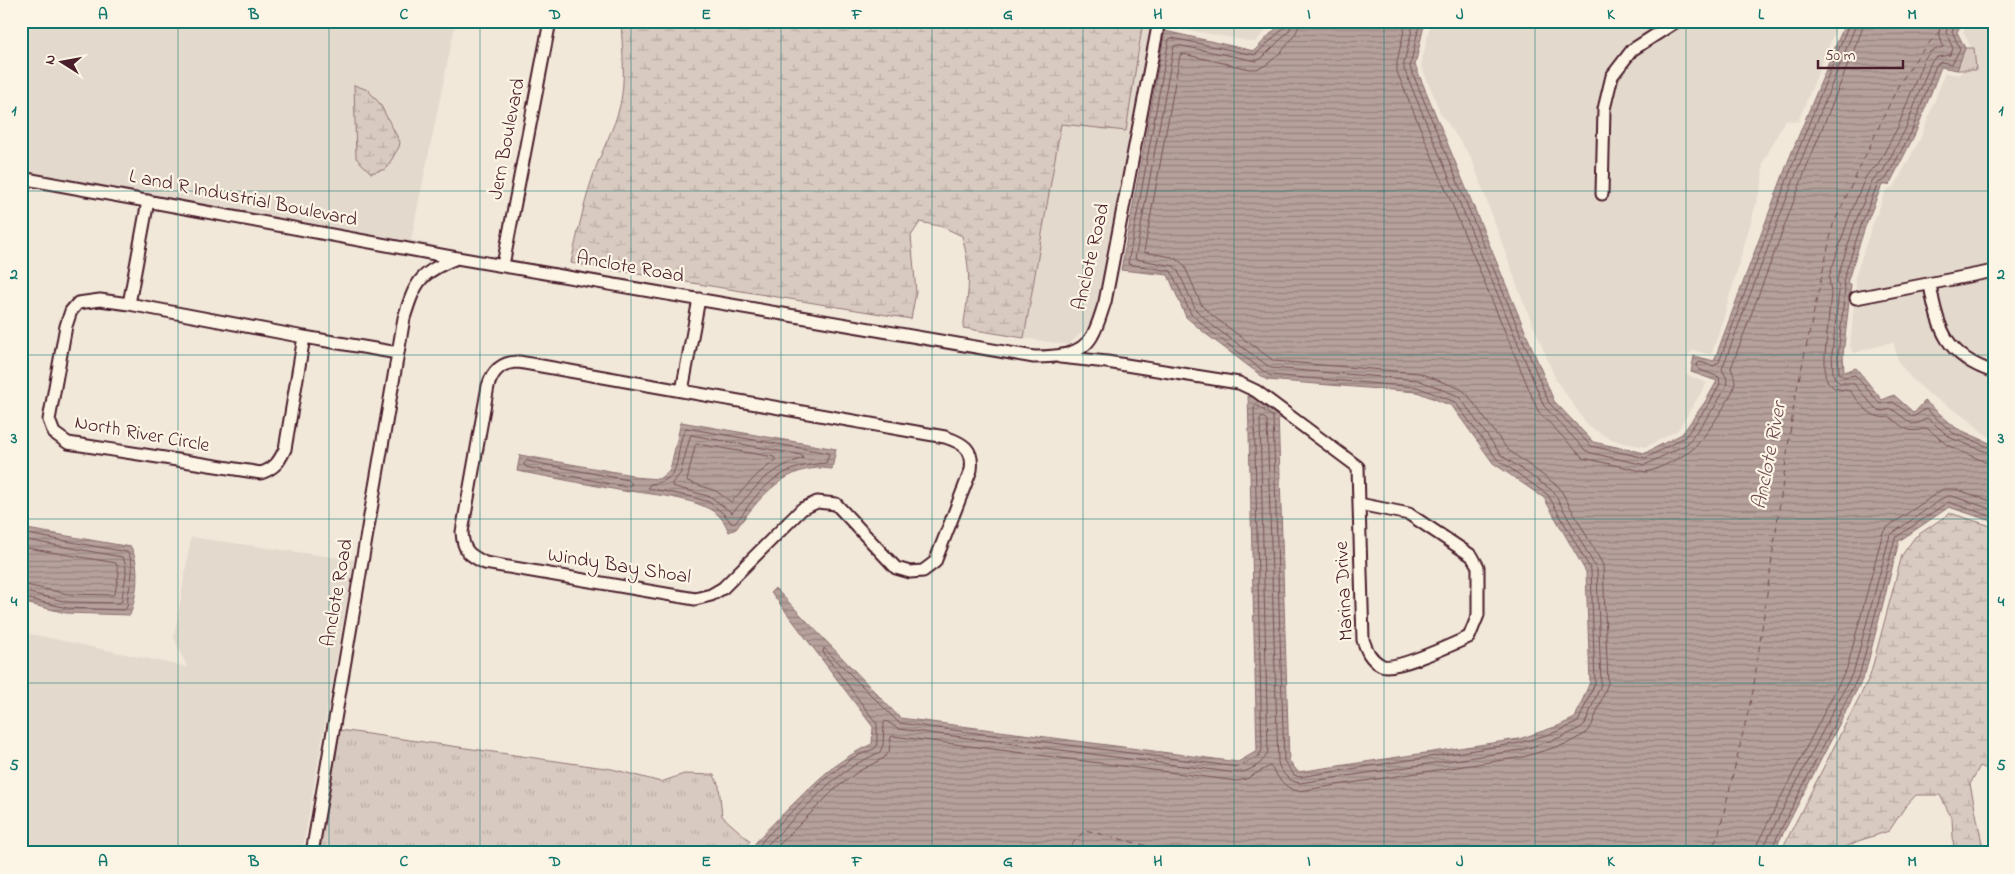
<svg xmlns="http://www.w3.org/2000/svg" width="2015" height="874" font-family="'Indie Flower',sans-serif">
	<defs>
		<pattern id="wetland-marsh" width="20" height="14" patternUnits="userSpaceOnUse" patternTransform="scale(1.25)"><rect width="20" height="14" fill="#d8cac0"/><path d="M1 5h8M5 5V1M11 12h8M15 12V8" fill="none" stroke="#bbada5"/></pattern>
		<pattern id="park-tufts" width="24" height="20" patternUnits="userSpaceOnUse" patternTransform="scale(1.25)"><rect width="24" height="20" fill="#d8cac0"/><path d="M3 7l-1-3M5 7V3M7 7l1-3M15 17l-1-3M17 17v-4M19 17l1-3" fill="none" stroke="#bbada5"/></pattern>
		<pattern id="water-rules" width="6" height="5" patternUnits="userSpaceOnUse" patternTransform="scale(1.25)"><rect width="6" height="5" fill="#b6a19c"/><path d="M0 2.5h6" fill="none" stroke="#96837f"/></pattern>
	</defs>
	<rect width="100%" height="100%" fill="#f1e8da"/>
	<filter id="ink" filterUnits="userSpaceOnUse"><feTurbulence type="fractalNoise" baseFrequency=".02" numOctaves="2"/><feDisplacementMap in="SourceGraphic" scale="10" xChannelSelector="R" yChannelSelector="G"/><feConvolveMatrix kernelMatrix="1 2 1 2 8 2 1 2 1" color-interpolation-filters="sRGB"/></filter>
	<g filter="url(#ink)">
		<path fill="#e4d9cd" d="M21 21H456L411 240 435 245 428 247 21 172Z
			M1143 21H1152L1099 300 1088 327 1068 345 1024 338 1061 124 1138 63Z
			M1165 21H1275L1255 42 1165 26Z
			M1431 21H1665L1628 45 1606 75 1598 109 1596 199 1608 200 1611 110 1619 79 1637 54 1688 21H1839L1798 122 1785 120 1763 163 1762 183 1720 330 1711 355 1693 350 1688 355 1686 374 1707 383 1678 430 1646 447 1623 443 1610 439 1588 426 1556 380 1521 296 1471 157 1441 114 1421 65Z
			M1970 21H1994V264L1856 292V283L1854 280 1871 229 1886 190 1894 187 1921 137 1945 73 1958 75 1962 72 1971 48 1963 32Z
			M1994 277V366L1973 358 1959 345 1949 332 1941 313 1937 289Z
			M1925 291 1928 315 1937 336 1949 353 1965 367 1994 378V439L1982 432 1966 417 1930 395 1911 378 1899 363 1893 342 1853 353 1850 345 1854 305Z
			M191 537 354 560 302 853H21V632L187 667 174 638Z"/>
		<path fill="url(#wetland-marsh)" stroke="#917476" d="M621 21H1143L1126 131 1061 124 1024 338 963 328C969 291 972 273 962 236L943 227 920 222 911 236 916 292 911 319 571 263C578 231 585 198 596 167 605 143 619 120 622 94 625 70 622 45 621 21Z
			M354 85 368 90 380 104 400 142 399 147 386 169 371 173 356 158Z
			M1950 513 1994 527V772L1980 766 1970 784 1982 843 1988 853H1954L1952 819 1940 795H1916L1905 807 1889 831 1858 841 1833 853H1780L1870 676 1902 555 1915 537Z"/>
		<path fill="url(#park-tufts)" stroke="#917476" d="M1965 48H1974L1976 70H1957Z
			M340 730 612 769 661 782 684 774 714 775 719 786 722 816 750 841 745 848 730 849 726 853H319Z"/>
		<path fill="url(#water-rules)" stroke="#8b6d6f" d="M1283 21H1425L1415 65 1554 401 1593 442 1645 453 1682 434 1705 402 1717 381 1691 372 1694 356 1714 361 1789 159 1846 21H1963L1957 32 1965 48 1957 70 1941 67 1915 134 1889 185H1882L1865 227 1847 283 1851 284 1843 355 1844 372 1856 368 1882 400 1894 395 1914 413 1925 401 1956 428 1994 445V522L1949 507 1899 541 1865 674 1773 853H743L749 852C760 835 775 822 790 807 818 780 836 760 872 744L873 727 771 592 775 588 900 718 1238 762 1257 751 1248 393 1278 413 1289 761 1298 772 1519 739 1558 726 1575 718 1590 682 1586 572 1544 498 1493 463 1452 406 1417 392 1267 380 1206 334 1186 317 1168 275 1121 270 1165 31 1254 51Z
			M681 422 836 449 832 469C787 462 760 497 736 529L729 532C727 528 725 523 722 519 705 498 655 495 630 491L629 492 517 471 520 455 632 475 633 477 659 479 670 470Z
			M21 528 131 547C141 568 137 594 130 615L66 613 21 602Z"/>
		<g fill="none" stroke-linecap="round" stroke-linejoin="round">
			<path stroke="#755358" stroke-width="1" d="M1406 21 1397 62V72L1538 411 1583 458 1646 472C1657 470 1685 456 1694 448 1703 440 1734 395 1735 383 1735 378 1733 373 1731 368L1807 166 1862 30 1864 21
				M1414 21 1404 63V69L1544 406 1585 450 1591 453 1645 465 1687 444 1714 408 1726 387 1727 379 1722 369 1800 163 1855 27 1856 21
				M1420 21 1410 67 1549 403 1591 446 1646 458 1685 437 1709 404 1720 384 1719 377 1698 369 1697 364 1700 362 1714 366 1719 362 1794 161 1850 21
				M1942 21 1939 32 1943 47 1931 51 1924 59 1898 127 1877 166 1870 171 1865 178 1848 220 1829 277 1831 293 1825 355V375L1828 382 1834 388 1850 391C1862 405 1870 420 1890 417 1905 429 1908 434 1927 428L1947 445 1985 462 1994 463
				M1950 21 1946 32 1953 49 1950 55 1937 57 1931 62 1905 130 1882 173 1876 176 1872 181 1855 223 1837 279 1839 291 1832 354 1833 373 1835 379 1840 383H1853L1877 410 1883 411 1892 409 1912 424 1919 423 1927 418 1951 438 1994 455
				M1957 21 1952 31 1960 49 1952 64 1941 62 1936 65 1911 133 1886 179 1878 183 1861 225 1843 281 1845 289 1838 355 1839 373 1844 377 1855 375 1880 404 1893 402 1913 417 1926 409 1953 433 1994 449
				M686 428 828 453 829 455 826 463C793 465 773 475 752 501 746 508 740 520 732 524L725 515 709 502 692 497 648 488 650 484C687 481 672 451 686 428Z
				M691 435 801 455 803 458 785 465 764 478 732 513 711 497 672 486V483L680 474Z
				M697 444 774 457 776 460 758 474 731 502 716 491 687 481 695 446Z
				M527 461 628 480 632 484 626 487 526 467 524 464Z
				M21 533 127 552C136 564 131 580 128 595 127 600 129 605 125 610L67 608 21 597
				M21 539 122 557C131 569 122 587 122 601L119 603 68 602 21 591
				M21 547 116 563 119 573 115 593 113 595 68 594 21 584
				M755 853 763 840 826 778 852 758 874 749 877 746V724L823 652 824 648 899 723 1238 767 1259 756 1262 750 1254 408 1256 405 1273 417 1284 761 1294 775 1299 777 1520 743 1559 731 1578 722 1595 683 1591 570 1548 495 1497 459 1455 402 1417 387 1269 375 1209 330 1191 314 1171 271 1128 264 1169 39 1172 38 1255 55 1285 27 1286 21
				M762 853 768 844 830 783 856 764 880 752 883 745 884 723 886 721 899 729 1237 773C1249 772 1267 762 1268 750L1260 420 1262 417 1267 420 1278 762C1280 772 1289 782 1300 783L1521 750 1562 737 1580 728 1585 724 1601 684 1597 570 1553 491 1501 455 1461 399 1456 395 1418 380 1271 368 1213 326 1196 310 1178 271 1174 266 1135 259 1174 46 1177 45 1257 61 1262 58 1289 31 1293 21
				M771 853 835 789 859 771 884 758 889 752 891 737 893 736 1237 781 1246 779 1270 766C1278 776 1284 789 1298 791L1523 757 1566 744 1585 734 1592 725 1608 683 1603 565 1559 487 1507 449 1467 394 1461 389 1419 373 1274 361 1218 320 1202 306 1185 267 1180 261 1172 257 1144 252 1180 55 1183 54 1250 69C1255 69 1258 69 1262 67 1274 62 1300 34 1300 21
				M1755 853 1758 842 1847 668 1883 532 1889 526 1943 489H1955L1994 502
				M1763 853 1764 846 1854 670 1890 535 1946 496H1952L1994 510
				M1769 853 1860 673 1895 538 1948 502 1994 517"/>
			<path stroke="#704c53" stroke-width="1" stroke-dasharray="6 5" stroke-linecap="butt" d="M1064 853 1085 830 1175 853
				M1708 853 1718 837 1753 691 1795 398 1833 225 1898 86 1918 56 1941 29 1956 21"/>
			<g stroke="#4a1f2b" stroke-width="15">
				<path id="minor" d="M21 178 457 258 1034 357C1054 357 1081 356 1092 336 1098 326 1101 313 1105 302L1159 21
					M1602 194 1604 109 1612 76 1632 50 1677 21
					M503 265 550 21
					M1930 284C1937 329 1947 357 1994 372
					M1856 298 1994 271
					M129 304 148 201
					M304 337 129 304 100 300 78 303 71 311 66 326 49 420 54 433 68 443 261 473C275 468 279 462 285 449L304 337 398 353
					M1060 357 1107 362 1239 383 1256 391 1358 467 1359 504
					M682 391 945 437C963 443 974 449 971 470L935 562 923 571 910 572 896 568 836 504 817 502 802 509 723 588 711 595 695 599 485 563C469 555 463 551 462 532L488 386C493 370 502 362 519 362L682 391 699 299
					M1359 504 1409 514 1472 556 1478 567V615L1469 637C1453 644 1394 672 1381 665 1370 659 1367 651 1363 640Z
					M312 853 404 318C416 280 420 273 457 258"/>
			</g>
			<use href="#minor" stroke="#fcf5e5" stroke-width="11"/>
		</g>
	</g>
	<path fill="none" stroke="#0f766e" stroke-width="1" stroke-opacity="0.55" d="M178 21V853M329 21V853M480 21V853M631 21V853M781 21V853M932 21V853M1083 21V853M1234 21V853M1384 21V853M1535 21V853M1686 21V853M1837 21V853M21 191H1994M21 355H1994M21 519H1994M21 683H1994"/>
	<g text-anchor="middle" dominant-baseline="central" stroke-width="4.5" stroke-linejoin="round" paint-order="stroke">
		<g font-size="20" fill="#4a1f2b" stroke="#fcf5e5">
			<text transform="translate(508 139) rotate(-79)">Jern Boulevard</text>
			<text transform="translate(243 199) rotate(11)">L and R Industrial Boulevard</text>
			<text transform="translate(1092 257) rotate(-77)">Anclote Road</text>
			<text transform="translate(630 268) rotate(10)">Anclote Road</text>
			<text transform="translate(142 435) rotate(10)">North River Circle</text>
			<text transform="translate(619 567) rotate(9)">Windy Bay Shoal</text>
			<text transform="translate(1345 591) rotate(-93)">Marina Drive</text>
			<text transform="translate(338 593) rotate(-80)">Anclote Road</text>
		</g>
		<g font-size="21" font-style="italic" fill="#704c53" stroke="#fcf5e5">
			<text transform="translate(1770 456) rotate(-79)">Anclote River</text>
		</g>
	</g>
	<rect width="2015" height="874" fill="none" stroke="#fcf5e5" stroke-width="55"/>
	<g transform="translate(62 62) rotate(281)" stroke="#fcf5e5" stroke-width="4" paint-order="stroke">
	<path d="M0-4L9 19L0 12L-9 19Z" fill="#4a1f2b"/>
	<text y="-8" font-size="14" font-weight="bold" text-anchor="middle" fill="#4a1f2b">N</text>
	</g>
	<path d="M1818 60v8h85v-8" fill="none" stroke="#4a1f2b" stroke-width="2.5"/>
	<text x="1825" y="60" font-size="15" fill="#4a1f2b" stroke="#fcf5e5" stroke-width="4" paint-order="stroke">50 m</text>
	<rect x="28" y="28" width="1960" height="818" fill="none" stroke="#0f766e" stroke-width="2"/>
	<g font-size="16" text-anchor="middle" font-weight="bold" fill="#0f766e">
		<text x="103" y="19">A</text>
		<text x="254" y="19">B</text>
		<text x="404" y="19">C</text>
		<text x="555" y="19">D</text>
		<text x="706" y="19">E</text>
		<text x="857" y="19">F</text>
		<text x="1008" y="19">G</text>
		<text x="1158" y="19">H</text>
		<text x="1309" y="19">I</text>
		<text x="1460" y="19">J</text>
		<text x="1611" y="19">K</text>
		<text x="1761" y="19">L</text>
		<text x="1912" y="19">M</text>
		<text x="14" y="115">1</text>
		<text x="2001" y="115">1</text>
		<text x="14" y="279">2</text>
		<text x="2001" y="279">2</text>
		<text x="14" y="443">3</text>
		<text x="2001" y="443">3</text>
		<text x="14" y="606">4</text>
		<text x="2001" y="606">4</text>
		<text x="14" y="770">5</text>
		<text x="2001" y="770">5</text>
		<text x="103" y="866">A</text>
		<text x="254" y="866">B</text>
		<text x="404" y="866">C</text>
		<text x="555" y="866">D</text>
		<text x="706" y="866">E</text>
		<text x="857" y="866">F</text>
		<text x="1008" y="866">G</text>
		<text x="1158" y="866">H</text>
		<text x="1309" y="866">I</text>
		<text x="1460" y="866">J</text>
		<text x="1611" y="866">K</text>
		<text x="1761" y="866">L</text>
		<text x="1912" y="866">M</text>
	</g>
</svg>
